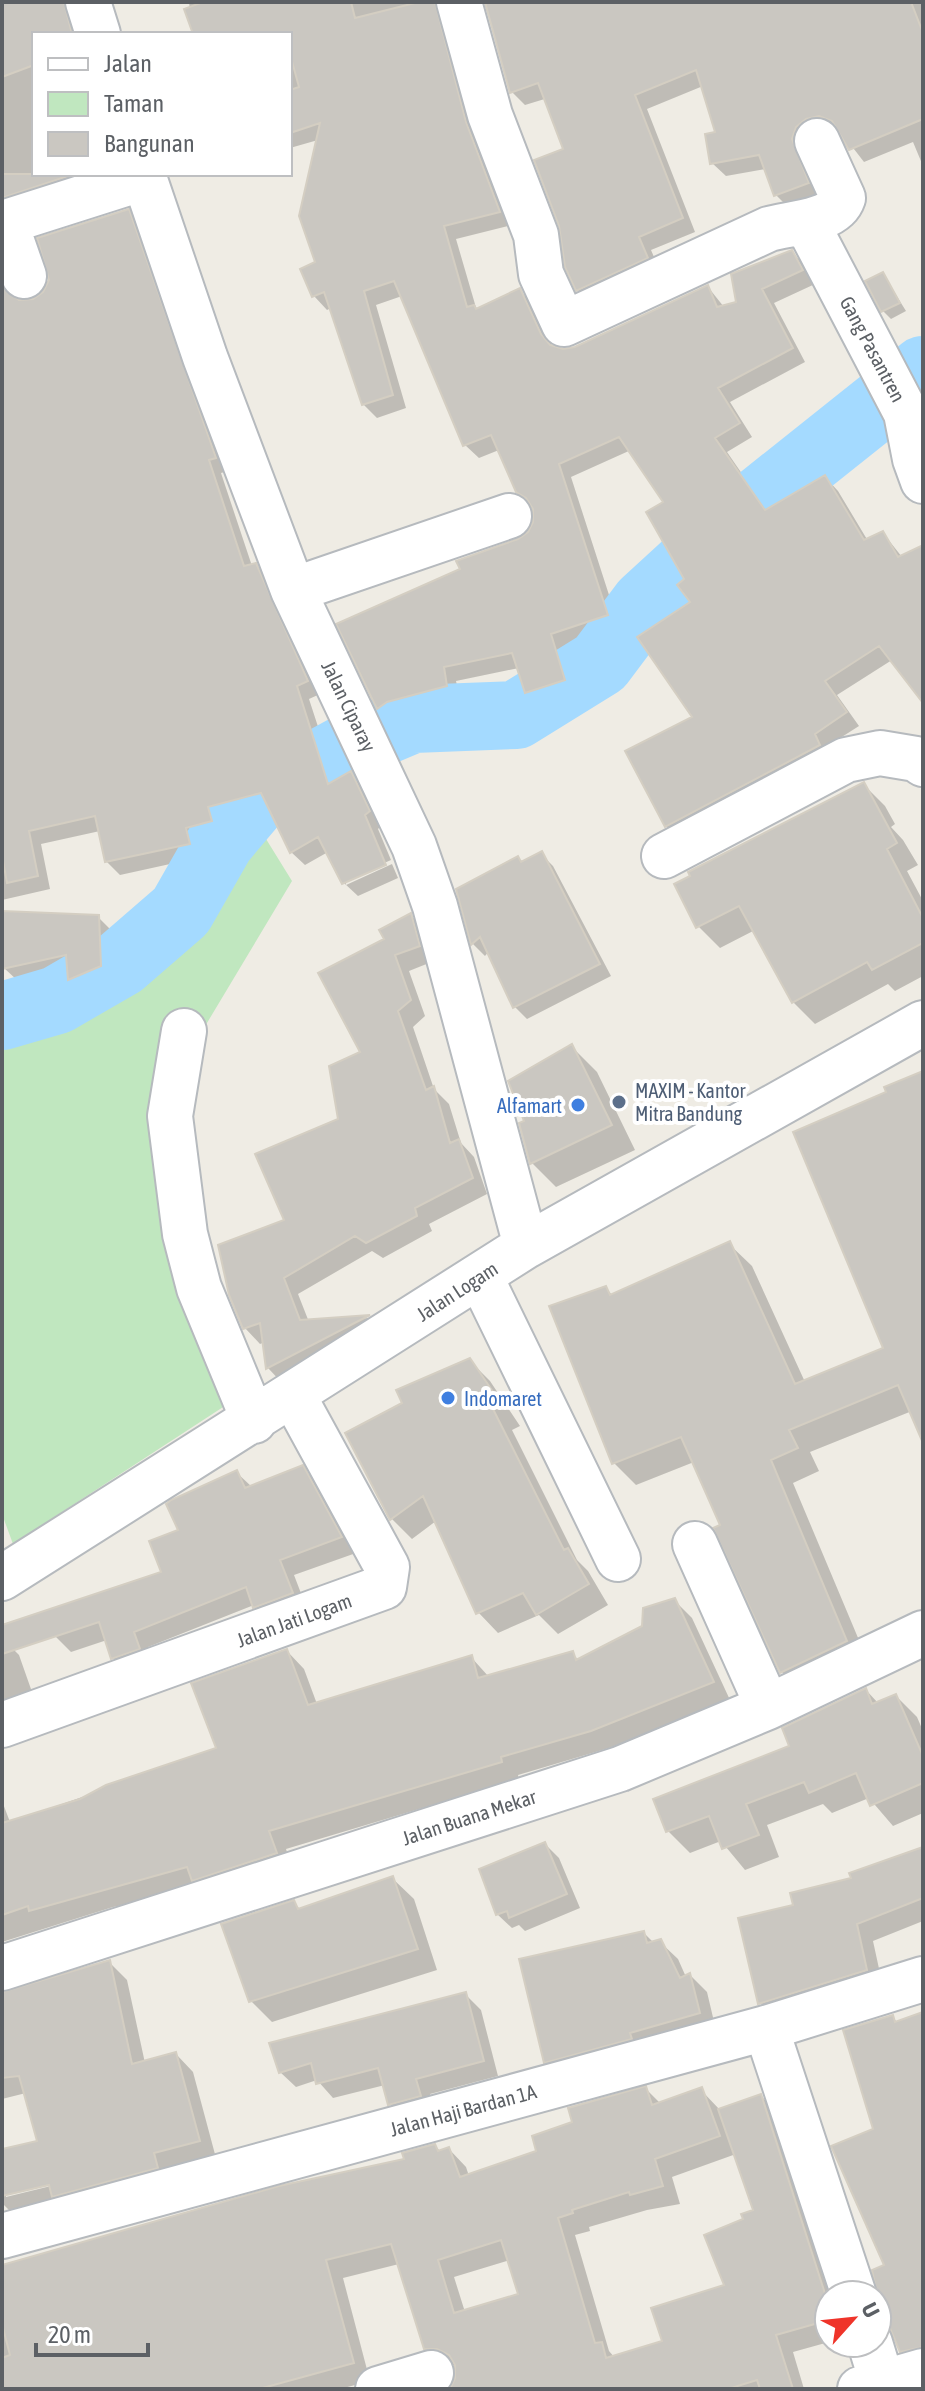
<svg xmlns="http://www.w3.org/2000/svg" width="925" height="2391" font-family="'Asap Condensed',sans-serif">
	<rect width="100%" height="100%" fill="#efece4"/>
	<path fill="#c0e7bf" d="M258 826 292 881 201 1033 175 1154 240 1396 13 1544 2 1514V1024L123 988 203 898Z"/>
	<path fill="#0003" fill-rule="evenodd" d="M2 2H60L73 34H34V174H127L2 224Z
		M189 2H452L512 225 456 239 477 311 520 291 533 304 553 348 575 349 708 287 724 307 738 303 792 252 805 266 815 284 774 303 805 362 730 402 752 437 727 452 767 510 825 477 838 491 868 541 883 533 902 557 923 547V700L892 660 837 695 859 726 680 840 666 826 695 717 693 602 666 503 631 450 571 477 620 629 564 647 578 694 540 706 527 692 519 668 456 681 460 699 401 715 392 721 378 708 463 570 530 533 535 522V508L518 491 499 450 479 458 465 445 402 296 376 305 406 408 377 418 363 404 331 308 327 310 314 296 317 264 318 140 290 148V34H193Z
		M484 2H518L561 94 525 105 512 92Z
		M556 2H923V166L913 142 864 162 840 131H821V197L790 209 776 195 766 169 726 176 712 163 717 134 703 86 647 109 695 232 651 250 660 271 591 303 578 290Z
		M128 211 141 225 228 471 221 473 252 566 256 565 269 579 320 694 309 699 336 782 351 773 364 787 382 825 378 829 391 860 346 880V885L392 864 398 878 358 896 344 883 328 852 305 865 291 852 270 807 220 821 224 835 198 841 202 857 120 875 106 861 100 831 41 844 50 889 2 900V267L13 300 34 301Z
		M883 274 906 311 891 319 883 311Z
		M863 784 885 806 895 824 891 827 903 840 918 865 907 871 923 901V976L895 991 888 984 815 1024 793 1002 755 930 720 948 698 926Z
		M541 854 553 866 611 976 527 1019 515 1007 489 951 485 956 473 944 458 890 518 858 522 863Z
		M2 913 98 917 111 930 114 979 83 992 70 979 69 970 18 981 4 968 2 958Z
		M410 915 426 930 434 961 409 971 425 1016 413 1027 434 1089 449 1104 461 1143 474 1157 487 1194 429 1224 432 1231 383 1258 372 1251 298 1294 309 1322 369 1318 383 1332 283 1384 268 1368 265 1342 260 1344 245 1328 287 1221 341 1121 362 1053 387 940Z
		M572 1047 597 1072 635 1150 556 1187 532 1163Z
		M923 1073V1422L912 1411 810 1452 819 1471 793 1483 869 1664 804 1695 782 1672 716 1529 723 1526 694 1462 636 1485 614 1463 606 1288 613 1296 729 1244 752 1266 805 1382 886 1349 889 1093Z
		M469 1360 490 1381 520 1426 512 1430 577 1560 588 1571 608 1605 558 1634 539 1615 498 1633 478 1612 436 1521 412 1539 392 1519 347 1434 405 1404Z
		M302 1468 318 1483 356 1553 294 1575 307 1609 271 1622 254 1605 148 1647 154 1664 129 1674 113 1658 107 1640 71 1652 55 1636 164 1573 181 1531 236 1472 252 1487Z
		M674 1600 692 1618 730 1700 609 1748 518 1775 519 1779 286 1849 293 1871 113 1907 2 1942V1801L10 1822 218 1750 287 1651 304 1669 317 1704 471 1657 489 1677 572 1654 579 1660 644 1627Z
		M2 1638 19 1655 38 1709 2 1724Z
		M866 1690 878 1703 896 1696 917 1717 923 1731V1813L893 1826 869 1798 832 1813 823 1804 767 1825 779 1857 745 1870 721 1841 690 1853 668 1831 792 1747Z
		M545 1844 559 1858 580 1908 525 1931 519 1925 512 1928 497 1914Z
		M923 1850V1921L873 1941 883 1987 777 2020 760 2003 855 1879Z
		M392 1878 414 1899 437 1970 272 2022 251 2001 293 1903 301 1910Z
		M644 1933 654 1943 660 1942 678 1959 686 1977 690 1975 707 1992 716 2030 562 2079 545 2062Z
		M109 1962 127 1980 145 2063 176 2054 193 2072 216 2158 14 2215 2 2203V2151L39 2142 26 2093 2 2099V1993ZM58 2180 59 2184 6 2197V2193Z
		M466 1995 481 2010 498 2076 430 2094 435 2111 406 2119 390 2104 385 2085 333 2098 317 2080 296 2087 280 2072Z
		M923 2015V2369H921L902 2350 887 2315 878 2306 887 2266 875 2130 892 2017 898 2023Z
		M646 2089 661 2104 701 2090 720 2110 761 2096 779 2114 836 2295H829V2342L793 2352 804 2389H450L457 2379V2365L444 2366 426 2348 399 2264 343 2278 370 2381 340 2389H2V2266L280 2188 406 2160 435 2146 441 2152 449 2149 466 2167 469 2176 539 2152 575 2123ZM736 2154 755 2212 745 2220 727 2286 664 2342 615 2358 609 2351 575 2235 590 2231 589 2227 647 2210 680 2204 672 2177ZM510 2260 520 2296 465 2312 454 2277Z"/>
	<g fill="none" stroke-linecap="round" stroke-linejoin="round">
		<path stroke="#a4daff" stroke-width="68" d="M2 1016 57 1000 121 963 181 911 221 841 259 796 358 742 413 719 516 715 600 663 645 603 740 516 923 370"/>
	</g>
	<path fill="#cac7c1" stroke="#d4cec2" stroke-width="2" fill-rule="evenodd" d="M2 2H64L72 34H34V65L2 77Z
		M203 2H351L355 18 419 2H435L466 122 500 212 444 226 467 307 474 305 476 309 520 288 541 334 550 345 563 349 575 347 708 285 717 307 736 302 731 274 792 250 803 270 762 289 793 348 718 388 740 423 715 438 765 510 825 475 864 540 883 531 898 557 923 545V703L879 646 825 681 847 712 815 734 820 745 665 827 625 751 692 717 637 637 690 602 677 585 684 579 646 512 663 502 619 437 559 464 608 615 551 634 565 680 525 693 512 653 444 667 447 686 387 702 377 709 336 624 460 569 456 561 518 539 528 532 533 522V509L526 498 516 492 491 435 463 446 394 281 364 291 393 395 362 405 324 292 312 297 300 269 315 262 299 216 320 123 290 133V90L299 87 290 54V34H193L184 9Z
		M485 2H911L923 33V119L849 150 832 121 819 116 806 119 796 127 792 139 809 183 774 196 759 155 710 164 705 134 715 132 696 70 635 95 683 218 639 237 648 258 576 291 565 267 559 226 534 160 563 149 538 83 510 93Z
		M2 174H74L2 198Z
		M129 209 216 458 209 460 244 566 256 563 308 681 297 686 328 784 351 771 370 811 365 815 386 865 342 884 318 837 290 853 261 793 208 807 212 821 186 828 190 844 105 862 95 816 29 831 38 876 7 883 2 855V287L19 300 33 299 43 292 49 280 37 238Z
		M883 272 900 303 881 312 865 281Z
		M864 782 897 843 887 849 923 918V943L872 970 867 962 792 1003 739 906 696 928 674 884 690 876 688 872Z
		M542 851 600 964 513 1008 480 937 471 945 456 889 518 856 521 862Z
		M2 911 99 915 101 966 68 980 66 955 2 969Z
		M411 913 420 946 395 955 411 1000 398 1011 426 1090 434 1086 450 1143 459 1139 473 1178 415 1208 417 1216 366 1243 355 1236 284 1278 300 1320 370 1315 266 1369 260 1323 243 1329 229 1295 218 1245 284 1220 255 1154 338 1119 329 1066 360 1052 318 973 384 939 379 930Z
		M572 1044 612 1125 530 1164 519 1123 524 1121 508 1081Z
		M923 1071V1443L898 1385 789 1430 798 1448 771 1460 847 1641 780 1673 713 1528 720 1525 681 1437 612 1464 549 1306 606 1286 610 1295 730 1241 795 1384 883 1348 793 1132 886 1092 884 1087Z
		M470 1358 502 1405 493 1409 564 1550 568 1548 589 1584 536 1615 523 1593 476 1614 423 1496 390 1520 345 1433 402 1403 396 1390Z
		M303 1465 342 1537 280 1560 293 1593 253 1608 246 1587 134 1632 140 1649 111 1659 99 1622 2 1654V1625L161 1572 149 1541 178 1530 166 1504 171 1500 237 1470 245 1488Z
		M675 1598 714 1682 591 1731 501 1757 502 1762 269 1831 277 1853 192 1881 187 1867 29 1911 28 1906 2 1915V1823L80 1799 106 1785 216 1748 191 1683 287 1649 308 1705 472 1655 478 1678 573 1651 576 1660 642 1626 643 1608Z
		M866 1688 872 1704 896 1694 923 1756V1783L870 1806 856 1773 809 1793 804 1782 746 1804 759 1835 722 1849 709 1816 666 1832 653 1799 789 1746 782 1728Z
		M545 1842 567 1894 509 1918 507 1911 496 1915 479 1869Z
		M923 1847V1898L857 1924 867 1970 758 2004 738 1918 793 1905 790 1893 851 1878 849 1873Z
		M393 1876 418 1949 249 2002 221 1924 294 1900 298 1909Z
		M644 1931 647 1943 661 1939 680 1978 690 1973 700 2013 630 2033 632 2039 544 2063 519 1959Z
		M110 1960 132 2064 176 2052 200 2141 154 2153 158 2168 52 2197 49 2185 2 2196V2149L37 2141 19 2076 2 2078V1992Z
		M466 1992 484 2061 416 2079 421 2096 388 2105 378 2068 316 2084 311 2063 279 2073 269 2043Z
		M923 2012V2347L900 2352 878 2300 872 2270 884 2265 831 2146 873 2129 843 2030 893 2015 895 2022Z
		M646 2086 652 2105 702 2087 720 2136 655 2159 663 2186 630 2195 629 2192 572 2210 573 2213 558 2218 595 2343 602 2342 606 2358 662 2341 651 2308 724 2285 704 2235 743 2219 741 2214 753 2210 718 2109 761 2094 829 2306V2320L776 2335 793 2389H760L757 2380 728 2389H450L455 2378V2365L449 2355 437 2349H424L391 2244 326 2260 354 2363 259 2389H2V2358L10 2355 2 2324V2265L279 2186 404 2159 402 2153 435 2144 438 2151 449 2147 460 2177 536 2151 532 2136 572 2122 568 2108ZM501 2240 518 2294 454 2313 438 2260Z"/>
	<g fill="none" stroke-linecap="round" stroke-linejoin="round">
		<g stroke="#b6babe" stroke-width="48">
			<path id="minor" d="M88 2 98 34
				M459 2 490 115 536 235 541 274 564 324 769 229C790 223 835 222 843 198L817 141
				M143 174 205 357 293 590 414 846 435 906 526 1246
				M806 222 906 413 915 459 923 481
				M24 276 7 227 12 220 144 178
				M293 590 509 516
				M664 856 846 760 880 753 916 759 923 764
				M184 1031 170 1116 185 1234 199 1288 254 1421
				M480 1276 618 1559
				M695 1544 768 1707
				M2 1578 526 1246 923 1023
				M2 1725 384 1587 387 1567 294 1397
				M2 1968 620 1769 768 1707 923 1633
				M766 2028 854 2295
				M2 2236 766 2028 923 1979
				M870 2343 882 2382
				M378 2389 431 2373
				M860 2389 923 2371"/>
		</g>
		<use href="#minor" stroke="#fff" stroke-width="44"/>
	</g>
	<circle fill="#5c6f8a" stroke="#fff" stroke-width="3" cx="619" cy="1102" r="8"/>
	<g fill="#3f7fe0" stroke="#fff" stroke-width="3">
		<circle cx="578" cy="1105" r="8"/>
		<circle cx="448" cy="1398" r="8"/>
	</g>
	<g text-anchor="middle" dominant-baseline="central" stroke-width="8" stroke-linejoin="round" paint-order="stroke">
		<g font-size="20" fill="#5c6065" stroke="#fff">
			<text transform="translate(873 349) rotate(62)">Gang Pasantren</text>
			<text transform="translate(349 706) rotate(64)">Jalan Ciparay</text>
			<text transform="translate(457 1291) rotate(-33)">Jalan Logam</text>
			<text transform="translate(294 1620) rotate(-20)">Jalan Jati Logam</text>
			<text transform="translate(469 1817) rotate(-18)">Jalan Buana Mekar</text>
			<text transform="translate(463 2110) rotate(-15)">Jalan Haji Bardan 1A</text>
		</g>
		<g font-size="20" fill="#4e5e75" stroke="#fff" text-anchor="start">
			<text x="635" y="1090">MAXIM - Kantor<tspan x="635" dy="23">Mitra Bandung</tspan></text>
		</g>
		<g font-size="20" fill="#366cbe" stroke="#fff" text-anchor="end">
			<text x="562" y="1105">Alfamart</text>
			<text x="464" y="1398" text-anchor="start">Indomaret</text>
		</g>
	</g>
	<rect width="925" height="2391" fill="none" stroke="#5c6065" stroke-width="8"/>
	<rect x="32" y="32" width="260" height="144" fill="#ffffff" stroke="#bebfc1" stroke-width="2"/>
	<rect x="48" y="58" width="40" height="12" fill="#ffffff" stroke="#bebfc1" stroke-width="2"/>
	<text x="104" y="72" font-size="24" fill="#5c6065">Jalan</text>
	<rect x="48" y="92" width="40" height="24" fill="#c0e7bf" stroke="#bebfc1" stroke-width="2"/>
	<text x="104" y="112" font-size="24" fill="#5c6065">Taman</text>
	<rect x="48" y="132" width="40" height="24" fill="#cac7c1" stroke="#bebfc1" stroke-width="2"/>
	<text x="104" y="152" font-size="24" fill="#5c6065">Bangunan</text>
	<g transform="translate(853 2319) rotate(63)"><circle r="38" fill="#ffffff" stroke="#bebfc1" stroke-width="2"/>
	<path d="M0-6L14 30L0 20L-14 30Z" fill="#ef342a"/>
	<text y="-12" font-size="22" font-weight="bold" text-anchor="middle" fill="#5c6065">U</text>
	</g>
	<path d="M36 2343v12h112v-12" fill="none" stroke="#5c6065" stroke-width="4"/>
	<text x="48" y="2343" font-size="24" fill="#5c6065" stroke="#ffffff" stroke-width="6" paint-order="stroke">20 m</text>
</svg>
